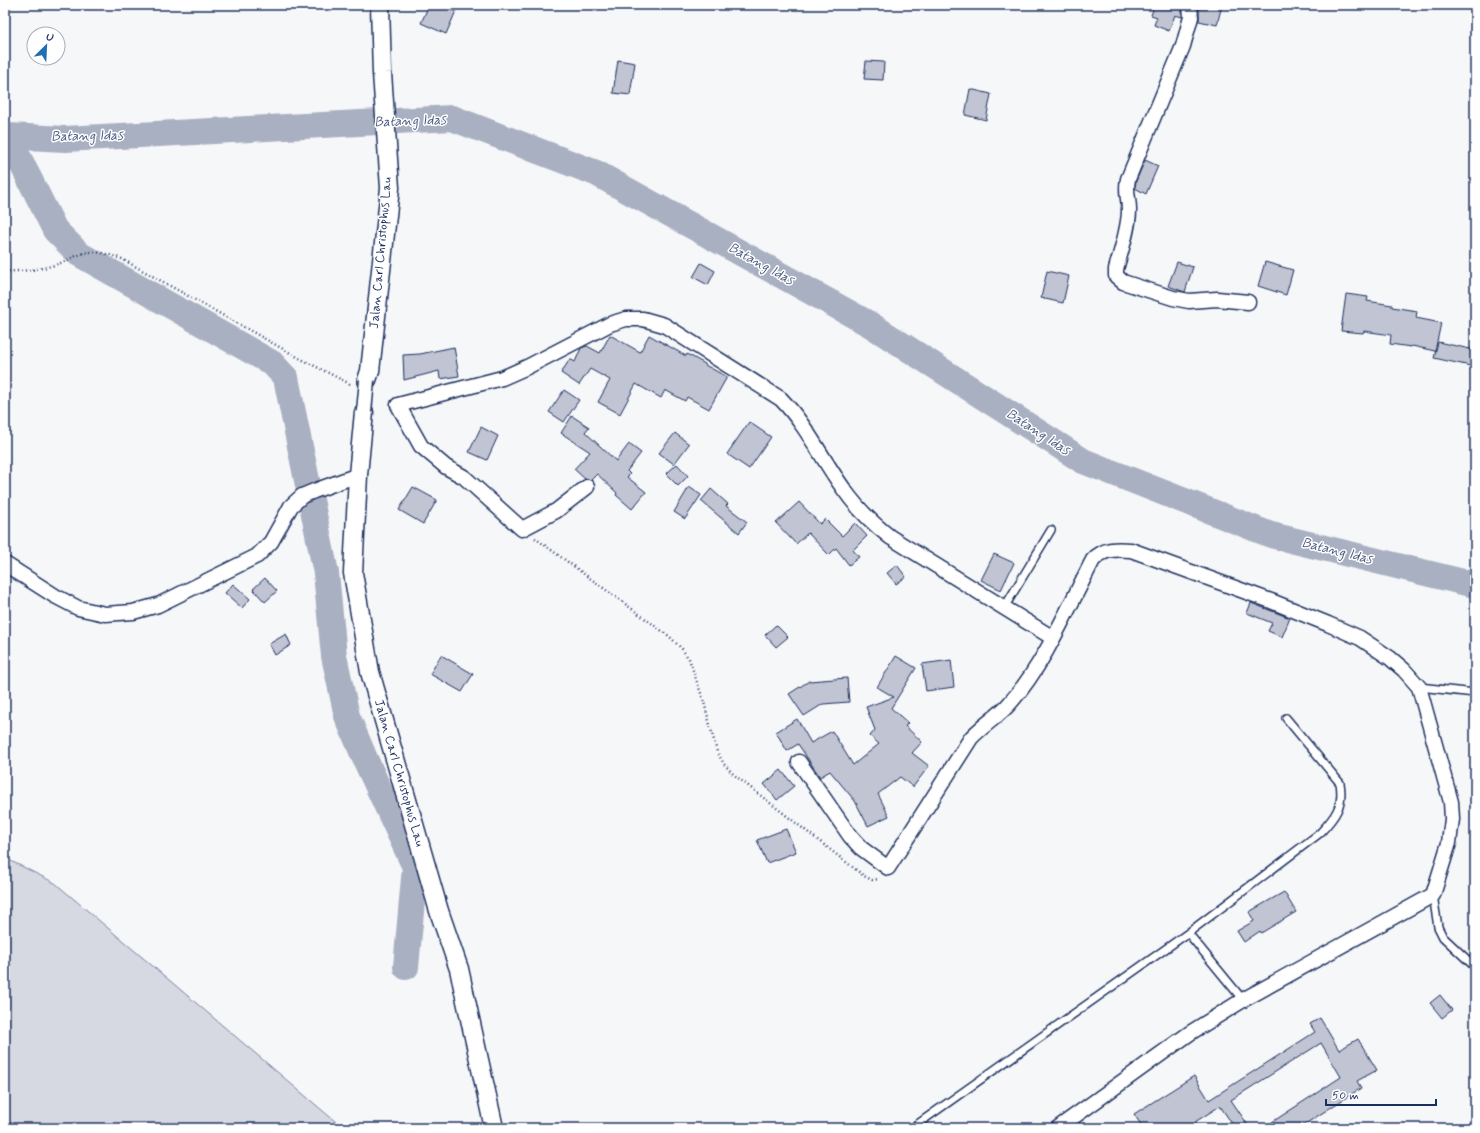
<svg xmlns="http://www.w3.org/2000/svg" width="1480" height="1133" font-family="Mynerve,sans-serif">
	<rect width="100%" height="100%" fill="#f6f7f9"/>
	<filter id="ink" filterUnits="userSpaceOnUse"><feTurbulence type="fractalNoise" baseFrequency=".025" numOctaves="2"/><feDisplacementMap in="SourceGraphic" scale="8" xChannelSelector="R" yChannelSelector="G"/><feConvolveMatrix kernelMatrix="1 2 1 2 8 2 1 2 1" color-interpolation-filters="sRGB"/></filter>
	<g filter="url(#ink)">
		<path fill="#d6d9e2" stroke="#7884a0" d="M5 858 55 883 343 1128H5Z"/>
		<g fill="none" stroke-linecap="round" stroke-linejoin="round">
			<path stroke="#a9b0c1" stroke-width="26" d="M5 135 8 136 65 139 452 118 596 173 871 325 1083 461 1271 535 1475 585
				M8 136 55 230 79 254 272 363 286 378 326 573 334 656 347 716 366 761 415 867 406 967"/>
		</g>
		<path fill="#c0c4d3" stroke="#1b2f5e" d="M429 5H441L456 11 446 34 421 23Z
			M1152 5H1182V17L1175 15 1169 31 1154 25 1157 17 1151 15 1153 10 1152 9Z
			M1199 5H1222L1217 25 1199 21Z
			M618 60 635 63 630 95 613 93Z
			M866 61 884 62 883 80 864 79Z
			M970 89 991 94 986 120 965 115Z
			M1145 160 1158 166 1146 194 1135 188 1136 181Z
			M1177 262 1193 267 1185 292 1168 286Z
			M1265 262 1293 270 1286 295 1258 286Z
			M701 263 715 271 708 285 693 277Z
			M1047 271 1069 276 1063 303 1041 298Z
			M1346 294 1368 297 1367 301 1392 305V307L1417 311 1416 318 1441 323 1435 351 1412 346 1411 347 1390 344 1391 335 1364 331 1363 333 1341 331Z
			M610 335 640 352 649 335 686 356 687 354 705 364V365L727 377 709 409 687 397 685 401 665 390 661 398 636 384 620 414 598 402 610 380 590 369 579 385 561 373 570 359 575 362 581 348 587 346 600 353Z
			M1438 342 1475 350V367L1434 358Z
			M454 347 459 376 440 379 439 371 404 380 403 355 420 354Z
			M564 390 579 400 564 422 549 412Z
			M572 416 589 427 585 432 616 461 629 444 641 453 627 471 630 474 627 477 646 492 632 509 616 495 617 493 597 474 591 480 585 479 574 469 590 452 561 433Z
			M749 422 771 437 749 469 727 454Z
			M481 427 498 436 487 460 469 452Z
			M675 433 689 444 674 464 659 453Z
			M677 464 688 476 678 486 666 474Z
			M413 487 437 500 423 524 399 510Z
			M689 487 701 495 685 519 674 512Z
			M711 489 728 504 726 506 747 522 739 533 701 501Z
			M799 502 820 524 825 519 842 536 855 523 867 536 853 550 859 557 849 565 836 548 829 555 808 533 796 544 776 523Z
			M994 554 1014 563 1001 590 981 580Z
			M897 565 906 577 896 584 887 573Z
			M265 578 277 591 265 602 253 589Z
			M233 584 250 599 242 608 225 593Z
			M1251 603 1290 618 1282 637 1268 631 1272 623 1247 613Z
			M776 625 788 637 776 647 765 635Z
			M286 634 291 645 275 655 269 644Z
			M441 655 473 674 462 692 430 674Z
			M896 656 916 668 891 708 908 723 905 726 922 742 912 753 929 766 913 787 900 777 878 794 889 816 868 826 855 801 830 771 820 777 798 744 787 751 776 732 797 719 811 743 832 731 853 765 879 744 870 736 875 730 866 707 894 697 877 687Z
			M951 660 954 687 926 691 922 664Z
			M847 678 849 702 823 704 804 716 789 694 809 681Z
			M781 770 794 786 777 800 764 784Z
			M786 829 796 852 767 863 757 840Z
			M1284 892 1296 912 1261 933 1260 931 1244 942 1237 931 1254 921 1249 912Z
			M1440 995 1452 1010 1442 1018 1430 1003Z
			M1320 1018 1339 1050 1358 1039 1377 1070 1357 1081 1361 1088 1299 1128H1263L1341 1077 1321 1043 1231 1100 1250 1128H1235L1220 1106 1195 1122 1199 1128H1143L1134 1114 1194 1076 1209 1100 1315 1032 1310 1024Z"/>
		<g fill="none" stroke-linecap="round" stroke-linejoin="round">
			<g stroke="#1b2f5e" stroke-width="10">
				<path id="service" d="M1004 608 1051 530
					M1419 687 1475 693
					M1433 895 1438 927 1443 937 1475 967
					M1243 1000 1188 933 1320 833C1335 817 1344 806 1340 783L1286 718
					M912 1128 1188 933"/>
			</g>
			<g stroke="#1b2f5e" stroke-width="17">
				<path id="minor" d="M1190 5 1191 17 1183 46 1128 179C1125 193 1129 197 1129 210 1129 228 1121 251 1116 269V276L1123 282 1173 298 1189 301 1217 299 1248 302
					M587 487 556 511 522 529 464 477 446 467 421 446 398 405 502 378 527 367 610 324 626 319H643L664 325 781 399C807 426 822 459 843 488 856 507 872 523 890 537L1053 638
					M5 564 55 596 78 608 105 614 133 612 158 605 257 556 271 542 291 506 302 496 314 491 358 475
					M799 762 850 836 861 848 888 868 971 738C982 726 1000 715 1010 703 1044 665 1069 606 1093 560 1104 548 1116 549 1131 550L1271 601 1328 624 1360 638 1390 658 1404 670 1419 687 1451 802 1452 819 1449 843 1433 895 1243 1000 1190 1033 1058 1128"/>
			</g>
			<g stroke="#1b2f5e" stroke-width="21">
				<path id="tertiary" d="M367 380 370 371 390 188 382 73 380 5
					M364 412 358 475 353 573 370 672 439 911 459 969 494 1128"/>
			</g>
			<path stroke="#1b2f5e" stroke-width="2.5" stroke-dasharray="1 3" stroke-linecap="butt" d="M5 271C23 272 46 269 63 262 73 258 81 252 92 252 103 252 112 256 122 259L301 359 352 385
				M535 538 669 636 682 649 689 659 704 702 717 752 724 764 733 774 864 876 872 880 879 879"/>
			<use href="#service" stroke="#fff" stroke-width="7"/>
			<use href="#minor" stroke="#fff" stroke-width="14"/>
			<use href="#tertiary" stroke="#fff" stroke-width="18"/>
			<g stroke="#1b2f5e" stroke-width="17" stroke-linecap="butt">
				<path id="minor-bridge" d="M364 412 367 380"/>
			</g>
			<use href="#minor-bridge" stroke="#fff" stroke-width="14"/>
		</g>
	</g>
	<g text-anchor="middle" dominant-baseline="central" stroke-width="3" stroke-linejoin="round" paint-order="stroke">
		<g font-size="13" fill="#1b2f5e" stroke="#fff">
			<text transform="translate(381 253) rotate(-85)">Jalan Carl Christophus Lau</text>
			<text transform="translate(399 773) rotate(74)">Jalan Carl Christophus Lau</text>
		</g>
		<g font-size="14" font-style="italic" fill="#4d5c81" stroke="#fff">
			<text transform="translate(410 121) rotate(-2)">Batang Idas</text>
			<text transform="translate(87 136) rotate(-1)">Batang Idas</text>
			<text transform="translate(761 264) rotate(29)">Batang Idas</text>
			<text transform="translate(1038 432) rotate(33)">Batang Idas</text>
			<text transform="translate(1337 551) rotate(14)">Batang Idas</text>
		</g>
	</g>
	<rect width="1480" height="1133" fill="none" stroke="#fff" stroke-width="20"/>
	<rect x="10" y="10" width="1460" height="1113" fill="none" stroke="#1b2f5e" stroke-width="1.5" filter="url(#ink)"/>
	<g transform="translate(46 46) rotate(24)"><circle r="19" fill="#ffffff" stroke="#a4acbf"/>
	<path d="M0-3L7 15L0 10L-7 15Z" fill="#1f6fb2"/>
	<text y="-6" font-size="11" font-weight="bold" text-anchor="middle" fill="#1b2f5e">U</text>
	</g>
	<path d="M1326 1099v6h110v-6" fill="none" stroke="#1b2f5e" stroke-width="2"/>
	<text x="1332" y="1099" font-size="12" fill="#1b2f5e" stroke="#ffffff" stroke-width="3" paint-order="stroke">50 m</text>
</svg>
